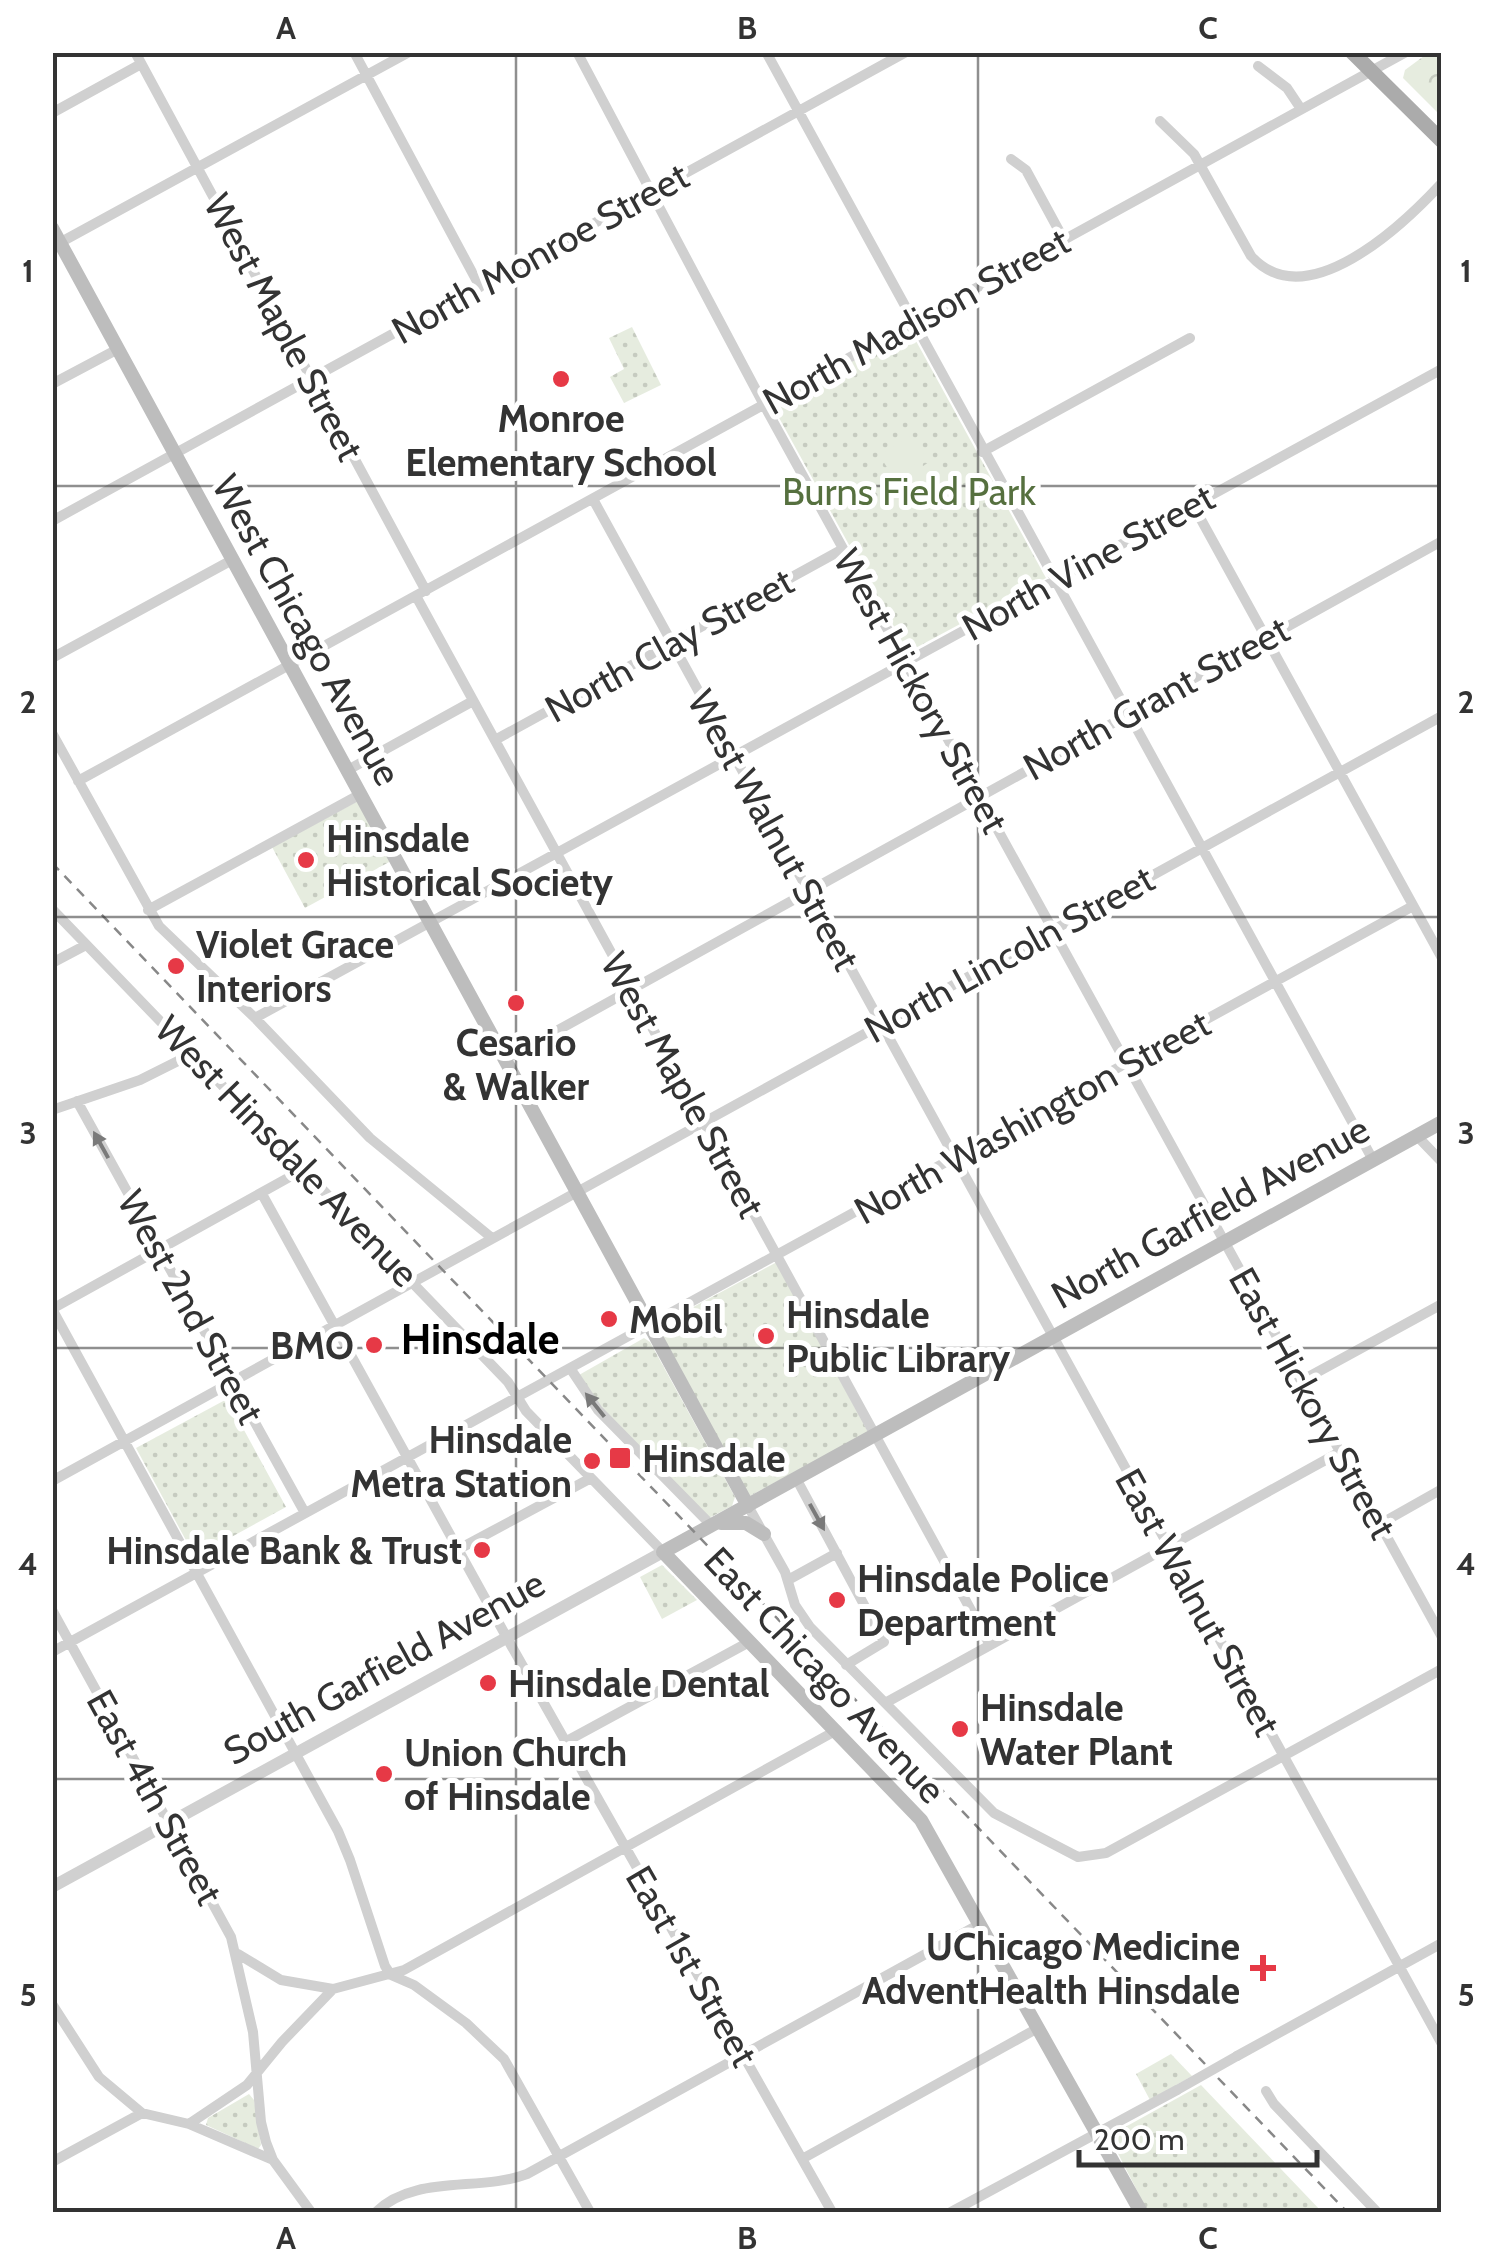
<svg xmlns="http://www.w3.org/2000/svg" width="1494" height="2265" font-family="Cabin,sans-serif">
	<defs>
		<pattern id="grass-dots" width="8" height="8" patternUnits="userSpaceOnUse" patternTransform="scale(2.5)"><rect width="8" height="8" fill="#e6ecdf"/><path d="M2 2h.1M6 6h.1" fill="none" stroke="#c6cbc0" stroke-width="1.8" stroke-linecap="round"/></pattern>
		<pattern id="forest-crowns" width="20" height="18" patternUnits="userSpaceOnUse" patternTransform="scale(2.5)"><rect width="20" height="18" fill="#e6ecdf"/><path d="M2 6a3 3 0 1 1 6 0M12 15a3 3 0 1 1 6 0" fill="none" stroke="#c6cbc0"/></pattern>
	</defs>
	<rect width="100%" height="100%" fill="#fff"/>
	<path fill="url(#grass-dots)" d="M632 327 661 385 624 403 610 377 624 369 609 338Z
		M910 330 1046 578 908 652 772 405Z
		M358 801 391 861 305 908 272 847Z
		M777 1262 868 1432 748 1497 656 1327Z
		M644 1338 650 1342 735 1497 732 1506 709 1518 606 1413 579 1375Z
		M227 1399 286 1507 195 1557 136 1448Z
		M662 1565 697 1600 662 1619 640 1577Z
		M1171 2054 1192 2076 1150 2100 1136 2074Z
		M1201 2085 1322 2212H1148L1109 2136Z
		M249 2094 254 2100 261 2145 258 2149 206 2125 208 2118Z"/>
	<path fill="url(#forest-crowns)" d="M1428 53H1441V116L1403 78 1405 70Z"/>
	<path fill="#e6ecdf" d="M911 435 926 457 894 478 879 455Z
		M929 462 944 485 912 505 898 483Z"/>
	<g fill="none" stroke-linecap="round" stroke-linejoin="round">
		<path stroke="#d0d0d0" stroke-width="10" d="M135 52 426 591
			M354 52 480 287
			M577 52 764 405 1442 1637
			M766 52 1373 1160
			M1258 66 1287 88 1301 109
			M52 113 141 64
			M1160 121 1194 154 1251 256C1306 317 1402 226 1441 184
			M1011 159 1026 170 1064 240
			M52 247 409 52
			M52 384 118 349
			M982 452 1190 338
			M594 501 1442 2044
			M1193 505 1442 958
			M52 521 906 52
			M416 596 990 1645
			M52 658 232 560
			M52 733 159 926 255 1018 370 1138 492 1238
			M495 740 843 549
			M346 771 473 701
			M78 781 1406 52
			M52 909 508 1382 526 1411 663 1552
			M148 910 359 795
			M52 963 86 945
			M255 1018 1442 369
			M504 1060 1442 541
			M77 1101 305 1513
			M52 1110 140 1080 194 1053
			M1417 1136 1442 1162
			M262 1194 512 1647 832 2212
			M52 1309 338 1831 350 1860 385 1966 391 1975 414 1985 466 2023 504 2059 590 2212
			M52 1309 304 1169
			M570 1368 598 1410 711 1525
			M1301 1381 1442 1304
			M797 1480 884 1642 846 1665
			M52 1481 1442 716
			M748 1506 785 1572 795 1605 810 1627 994 1813 1078 1857 1106 1853 1442 1669
			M1380 1524 1442 1489
			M459 1549 591 1478
			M788 1580 837 1553
			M52 1610 231 1937 253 2032 261 2122 266 2142 273 2160 311 2212
			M52 1652 1413 906
			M887 1702 1340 1452
			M565 1742 751 1641
			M238 1954 281 1980 333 1989
			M52 2004 99 2077 142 2113
			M1237 2056 1442 1943
			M1266 2091 1274 2104 1377 2212
			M189 2124 247 2085 282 2042 333 1989 404 1970 837 1730
			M802 2159 1038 2028
			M52 2162 142 2113 189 2124 273 2160
			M376 2212C414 2174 480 2192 527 2174L980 1924
			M951 2212 1177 2090"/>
		<path stroke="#d0d0d0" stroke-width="12" d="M52 1887 663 1552"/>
		<path stroke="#bdbdbd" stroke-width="14" d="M52 228 748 1506
			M721 1523H746L764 1534
			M1141 2212 921 1820 663 1552 1442 1122"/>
		<path stroke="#ababab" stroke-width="15" d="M1352 52 1442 141"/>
		<path stroke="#888" stroke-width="2.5" stroke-dasharray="10 8" stroke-linecap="butt" d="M52 863 1205 2064
			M1218 2078 1347 2212"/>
		<path stroke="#d0d0d0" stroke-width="10" d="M1177 2090 1237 2056"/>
	</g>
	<defs><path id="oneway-solid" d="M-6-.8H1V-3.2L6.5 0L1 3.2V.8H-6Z" transform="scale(2.5)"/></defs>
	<g fill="#7a7a7a">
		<use href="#oneway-solid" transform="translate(101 1145) rotate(-119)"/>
		<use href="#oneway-solid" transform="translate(595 1405) rotate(-129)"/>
		<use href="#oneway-solid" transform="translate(817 1517) rotate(61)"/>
	</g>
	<path fill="none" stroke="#333" stroke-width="2.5" stroke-opacity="0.55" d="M516 52V2212M978 52V2212M52 486H1442M52 917H1442M52 1348H1442M52 1779H1442"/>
	<g fill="#e63946" stroke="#fff" stroke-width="4">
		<circle cx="561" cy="379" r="10"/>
		<circle cx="306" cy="860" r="10"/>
		<circle cx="176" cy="966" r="10"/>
		<circle cx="516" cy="1003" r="10"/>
		<circle cx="609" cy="1319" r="10"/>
		<circle cx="766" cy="1336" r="10"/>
		<circle cx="374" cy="1345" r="10"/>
		<rect x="608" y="1446" width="24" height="24" rx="5"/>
		<circle cx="592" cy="1461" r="10"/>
		<circle cx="482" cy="1550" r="10"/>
		<circle cx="837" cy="1600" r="10"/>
		<circle cx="488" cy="1683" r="10"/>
		<circle cx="960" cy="1729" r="10"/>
		<circle cx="384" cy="1774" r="10"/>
		<path d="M1258 1953h10v10h10v10h-10v10h-10v-10h-10v-10h10z"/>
	</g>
	<g text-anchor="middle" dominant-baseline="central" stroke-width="10" stroke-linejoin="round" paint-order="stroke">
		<g font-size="38" fill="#333" stroke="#fff">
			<text transform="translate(540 253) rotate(-29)">North Monroe Street</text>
			<text transform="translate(916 321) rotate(-29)">North Madison Street</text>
			<text transform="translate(284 327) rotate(62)">West Maple Street</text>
			<text transform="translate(1088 562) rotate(-29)">North Vine Street</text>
			<text transform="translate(307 630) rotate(61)">West Chicago Avenue</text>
			<text transform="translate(669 645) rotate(-29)">North Clay Street</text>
			<text transform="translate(921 691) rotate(61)">West Hickory Street</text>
			<text transform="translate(1156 698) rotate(-29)">North Grant Street</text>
			<text transform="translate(774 830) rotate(61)">West Walnut Street</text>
			<text transform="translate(1009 954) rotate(-29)">North Lincoln Street</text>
			<text transform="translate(683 1085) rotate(61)">West Maple Street</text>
			<text transform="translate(1032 1117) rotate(-29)">North Washington Street</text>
			<text transform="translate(287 1151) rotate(46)">West Hinsdale Avenue</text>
			<text transform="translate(1210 1212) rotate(-29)">North Garfield Avenue</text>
			<text transform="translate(191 1307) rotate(61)">West 2nd Street</text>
			<text transform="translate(1313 1403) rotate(61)">East Hickory Street</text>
			<text transform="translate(1198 1602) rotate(61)">East Walnut Street</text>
			<text transform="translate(384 1667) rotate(-29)">South Garfield Avenue</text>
			<text transform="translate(825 1675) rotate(47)">East Chicago Avenue</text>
			<text transform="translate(155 1797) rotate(61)">East 4th Street</text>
			<text transform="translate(692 1966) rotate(60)">East 1st Street</text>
		</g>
		<g font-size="38" font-weight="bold" fill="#333" stroke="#fff" text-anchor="start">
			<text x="561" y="418" text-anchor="middle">Monroe<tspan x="561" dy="44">Elementary School</tspan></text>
			<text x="326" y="838">Hinsdale<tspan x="326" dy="44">Historical Society</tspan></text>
			<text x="196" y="944">Violet Grace<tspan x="196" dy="44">Interiors</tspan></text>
			<text x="516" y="1042" text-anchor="middle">Cesario<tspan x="516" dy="44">&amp; Walker</tspan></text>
			<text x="786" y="1314">Hinsdale<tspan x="786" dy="44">Public Library</tspan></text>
			<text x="629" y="1319">Mobil</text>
			<text x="354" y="1345" text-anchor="end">BMO</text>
			<text x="572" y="1439" text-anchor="end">Hinsdale<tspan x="572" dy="44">Metra Station</tspan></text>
			<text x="642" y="1458">Hinsdale</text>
			<text x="462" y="1550" text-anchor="end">Hinsdale Bank &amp; Trust</text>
			<text x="857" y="1578">Hinsdale Police<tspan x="857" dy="44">Department</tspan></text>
			<text x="508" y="1683">Hinsdale Dental</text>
			<text x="980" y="1707">Hinsdale<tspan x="980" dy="44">Water Plant</tspan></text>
			<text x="404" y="1752">Union Church<tspan x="404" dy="44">of Hinsdale</tspan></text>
			<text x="1240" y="1946" text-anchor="end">UChicago Medicine<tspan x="1240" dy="44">AdventHealth Hinsdale</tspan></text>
		</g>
		<g font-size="38" fill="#56703f" stroke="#fff">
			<text x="909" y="491">Burns Field Park</text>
		</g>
		<g font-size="42" font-weight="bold" fill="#000" stroke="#fff">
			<text x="480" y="1339">Hinsdale</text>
		</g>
	</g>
	<rect width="1494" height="2265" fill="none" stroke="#ffffff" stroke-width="110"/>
	<path d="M1079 2150v15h238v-15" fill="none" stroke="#333333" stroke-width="5"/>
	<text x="1094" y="2150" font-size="30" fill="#333333" stroke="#ffffff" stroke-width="8" paint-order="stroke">200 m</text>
	<rect x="55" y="55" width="1384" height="2155" fill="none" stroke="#333" stroke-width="4"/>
	<g font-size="32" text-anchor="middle" font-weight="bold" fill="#333">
		<text x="286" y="39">A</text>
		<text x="747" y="39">B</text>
		<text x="1208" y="39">C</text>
		<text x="28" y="282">1</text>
		<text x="1466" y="282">1</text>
		<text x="28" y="713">2</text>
		<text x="1466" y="713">2</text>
		<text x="28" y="1144">3</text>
		<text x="1466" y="1144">3</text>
		<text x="28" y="1575">4</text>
		<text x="1466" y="1575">4</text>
		<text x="28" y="2006">5</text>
		<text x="1466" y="2006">5</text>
		<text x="286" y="2249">A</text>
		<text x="747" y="2249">B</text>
		<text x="1208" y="2249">C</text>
	</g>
</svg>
